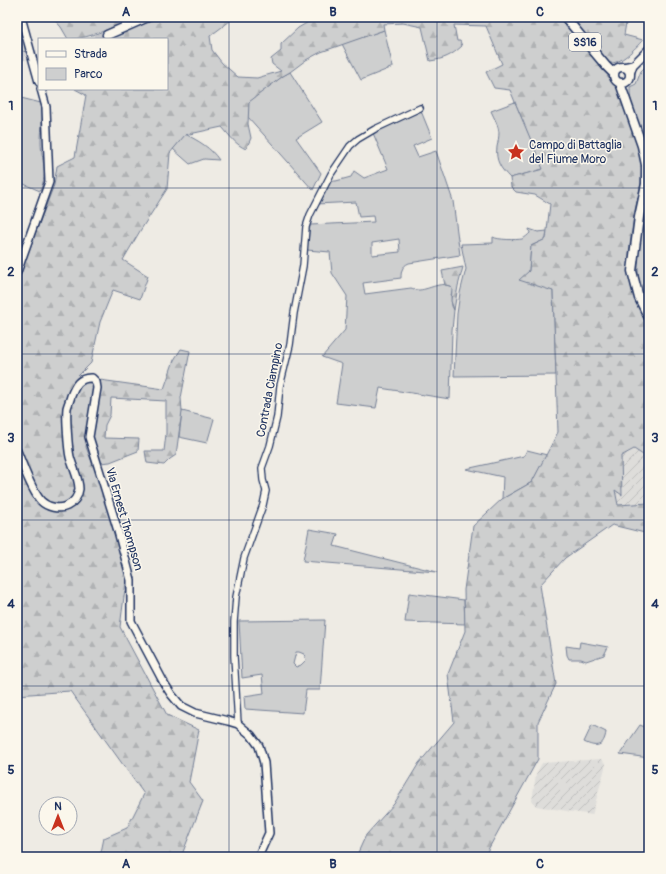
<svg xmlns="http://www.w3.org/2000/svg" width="666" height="874" font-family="Pangolin,sans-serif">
	<defs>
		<pattern id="industrial-furrows" width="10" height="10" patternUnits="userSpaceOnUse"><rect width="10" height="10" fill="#deddda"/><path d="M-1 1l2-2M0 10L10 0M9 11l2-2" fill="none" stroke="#bebebe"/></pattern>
		<pattern id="forest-firs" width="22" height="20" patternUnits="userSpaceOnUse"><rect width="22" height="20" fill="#cecfcf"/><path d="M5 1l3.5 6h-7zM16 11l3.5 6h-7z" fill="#b0b2b4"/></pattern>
	</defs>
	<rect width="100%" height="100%" fill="#eeebe4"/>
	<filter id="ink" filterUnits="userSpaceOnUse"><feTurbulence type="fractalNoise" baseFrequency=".025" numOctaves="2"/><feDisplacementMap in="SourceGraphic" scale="8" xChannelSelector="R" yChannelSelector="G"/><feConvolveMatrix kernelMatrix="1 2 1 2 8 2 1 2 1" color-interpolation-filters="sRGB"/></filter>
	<g filter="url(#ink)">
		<path fill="url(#industrial-furrows)" d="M634 449 649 459V503L618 505 615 490 622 494 621 456Z
			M601 759 606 764 592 815 536 806 532 801 536 774 542 763Z"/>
		<path fill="#cecfcf" stroke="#747f96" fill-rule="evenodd" d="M17 17H18L27 52 17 50Z
			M384 30 393 67 361 80 342 44Z
			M649 63V156C641 134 629 110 630 87L636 84 641 71Z
			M290 72 322 122 296 138 321 173 313 190 248 117V102L283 76Z
			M17 97 41 103C44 116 41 128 41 141 41 161 49 171 40 191L17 181Z
			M515 102 544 169 510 178C501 169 495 161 497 147 498 142 499 137 499 132 498 124 494 118 491 111Z
			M421 111 432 138 413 146 418 157 436 151 453 201 460 255 409 263C402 266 401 271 401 278L363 283 365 294 411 288C412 288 416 290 417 290 428 291 444 278 453 289L451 295 452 306 454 310 452 330 450 399 380 388 376 408 336 403 342 364 322 357 345 330 347 296 332 273 330 252 307 250 310 225 374 222 373 216 359 217 356 202 316 204 329 181H336L351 177 354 171 364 178 388 169 373 133ZM399 239 400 252 372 255V243Z
			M185 134C199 141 211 148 219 160L204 159 190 164 173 149Z
			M642 225 649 232V309C633 283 638 254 642 225Z
			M529 229 538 232 547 231 546 239 531 246 529 271 553 291 556 375 454 376 457 314 460 293 466 269 461 244 493 243V237C498 240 516 240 522 239 525 238 528 235 530 233Z
			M182 411 214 419 207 443 179 437Z
			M527 450 547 455 532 482 502 499 503 477 466 469 524 456Z
			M309 529 338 534 334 546 437 572 303 561Z
			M409 593 464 600 465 624 405 622Z
			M325 620 320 690H306L303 713 245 709 244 696 264 693 262 675 242 678 239 621ZM296 652H299L304 654 306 660 301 665 296 667 293 664Z
			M580 642 608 647 604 655 586 661 581 659H569L567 655 566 646 579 648Z
			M592 725 606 732C604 747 596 748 584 742Z
			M640 725 649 729V758L620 754Z"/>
		<path fill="url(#forest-firs)" stroke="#747f96" d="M52 17H134C113 27 91 39 68 39L61 27Z
			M156 17H232L230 21 210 36 212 50 222 63 238 77 257 78 281 71 272 64 271 59 281 51V44L298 28 317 17H558L603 68 617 87 620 94 642 160 641 183 634 215 629 253V270L649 318V459L634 449 621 456 622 495 615 490 618 505 649 503V534L612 525 565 558 540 585 556 684 538 722V759L484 857H356L366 835 394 804 419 763 454 722 448 674 465 631 464 590 473 526 502 499 532 482 558 432 553 291 519 280 529 271 531 246 546 239 550 204 535 195 516 192 511 187 510 178 543 169 510 90 494 88 486 72 502 64 486 26 454 25 457 41H460L462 46C451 56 444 59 430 61L422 27 403 23 383 24 384 30 321 52 306 60 290 72 283 76 249 102 248 124 251 138 246 149C236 145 229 135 222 127L185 135 170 153 167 189 140 231 123 260 148 276 140 299 113 290 100 322 91 363 78 376 92 380 95 385 86 447 106 498 127 574 120 627 167 715 199 730 189 782 203 801 181 857H100L104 838 127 828 144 794 70 691 17 695V621L22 618 17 597V289L20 273 54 185 57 166 75 157 86 95 75 89H167V39H100Z
			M568 17H627L624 35 643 40C635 48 621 65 608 63Z
			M649 189V232L642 225Z
			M463 267 458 286 454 310 451 301 452 289 450 286 445 285 442 271Z
			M181 349 190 351 181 398 182 411 176 455 170 459 164 465 147 463 145 451H164L166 434V401L111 398 110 415 105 425 104 438 139 439 138 451 110 462 100 463 91 436 100 380 164 389 174 360Z"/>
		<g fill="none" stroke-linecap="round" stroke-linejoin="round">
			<path stroke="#c4c5c9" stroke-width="8" stroke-dasharray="8 4" stroke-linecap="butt" d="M95 39 107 35
				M17 57 39 54"/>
			<g stroke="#1b2f5e" stroke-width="8">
				<path id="minor" d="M238 724 234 656V622L236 597 244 558 263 505 266 491 263 480 262 468 270 446 277 417 280 386 290 345 294 313 303 266 306 227 310 215 331 174 350 146 358 139 375 129 420 108"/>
			</g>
			<g stroke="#1b2f5e" stroke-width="10">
				<path id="tertiary" d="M21 17 39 82
					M623 67 633 65
					M630 74 633 65 649 49
					M17 272 49 182 46 107 41 89
					M17 451C23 465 31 490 41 501 47 507 59 510 67 506 73 503 78 497 79 489 79 478 73 468 70 457 68 448 66 417 67 408 68 404 70 400 71 396 75 386 79 377 92 378L96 382 97 388 89 437 118 531 131 580V621L164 683 171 694 181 706 195 713 228 721 238 724 251 735 259 746 264 763 269 833 258 857"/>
			</g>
			<g stroke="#1b2f5e" stroke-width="11">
				<path id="primary" d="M565 17 606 66 614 74
					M107 35 148 17
					M614 75a8 8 0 1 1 16 0a8 8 0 1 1-16 0Z
					M620 83 642 146 646 165V184L639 217 632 271 639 298 649 318"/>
			</g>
			<use href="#minor" stroke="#fbf7ec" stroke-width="5.5"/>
			<use href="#tertiary" stroke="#fbf7ec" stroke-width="7"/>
			<use href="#primary" stroke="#fbf7ec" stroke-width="8"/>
		</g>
	</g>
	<path fill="none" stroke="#1b2f5e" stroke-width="1" stroke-opacity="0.55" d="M229 17V857M437 17V857M17 188H649M17 354H649M17 520H649M17 686H649"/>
	<defs>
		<g id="sight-bare" transform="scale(1.38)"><path d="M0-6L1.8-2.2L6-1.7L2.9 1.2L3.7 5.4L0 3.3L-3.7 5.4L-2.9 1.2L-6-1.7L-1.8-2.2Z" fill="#c8321e" stroke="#fbf7ec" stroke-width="2.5" paint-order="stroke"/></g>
	</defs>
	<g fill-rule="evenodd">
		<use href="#sight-bare" x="516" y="152"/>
	</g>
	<g text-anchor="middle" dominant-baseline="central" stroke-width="3" stroke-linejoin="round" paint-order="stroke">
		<rect fill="#fbf7ec" stroke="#5e6b89" stroke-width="1" x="569" y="33" width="32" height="18" rx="3"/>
		<g font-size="11" font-weight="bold" fill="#1b2f5e">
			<text x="585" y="42">SS16</text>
		</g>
		<g font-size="12" fill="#1b2f5e" stroke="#fbf7ec" text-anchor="start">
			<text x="529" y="145">Campo di Battaglia<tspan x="529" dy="14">del Fiume Moro</tspan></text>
		</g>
		<g font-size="12" fill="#1b2f5e" stroke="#fbf7ec">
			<text transform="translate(270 390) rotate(-79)">Contrada Ciampino</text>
			<text transform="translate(124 519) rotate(74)">Via Ernest Thompson</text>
		</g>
	</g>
	<rect width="666" height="874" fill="none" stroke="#fbf7ec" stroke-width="44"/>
	<rect x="38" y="38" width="130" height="52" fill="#fbf7ec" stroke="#a1a7b3"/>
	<rect x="46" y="51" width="20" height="6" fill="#fbf7ec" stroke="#a1a7b3"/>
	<text x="74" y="58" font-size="12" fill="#1b2f5e">Strada</text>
	<rect x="46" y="68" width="20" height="12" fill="#cecfcf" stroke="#a1a7b3"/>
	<text x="74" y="78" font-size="12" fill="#1b2f5e">Parco</text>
	<g transform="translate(58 816)"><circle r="19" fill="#fbf7ec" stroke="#a1a7b3"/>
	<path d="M0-3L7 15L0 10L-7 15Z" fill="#c8321e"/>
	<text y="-6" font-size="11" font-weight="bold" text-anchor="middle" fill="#1b2f5e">N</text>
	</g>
	<rect x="22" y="22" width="622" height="830" fill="none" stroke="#1b2f5e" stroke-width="1.5"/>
	<g font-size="13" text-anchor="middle" font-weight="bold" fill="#1b2f5e">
		<text x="126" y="16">A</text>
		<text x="333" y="16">B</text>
		<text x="540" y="16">C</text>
		<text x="11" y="110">1</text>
		<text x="655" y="110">1</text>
		<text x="11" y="276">2</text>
		<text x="655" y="276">2</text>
		<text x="11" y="442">3</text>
		<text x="655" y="442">3</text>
		<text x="11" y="608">4</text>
		<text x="655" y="608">4</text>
		<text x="11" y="774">5</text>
		<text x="655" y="774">5</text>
		<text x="126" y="868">A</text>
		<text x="333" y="868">B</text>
		<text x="540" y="868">C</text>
	</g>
</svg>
